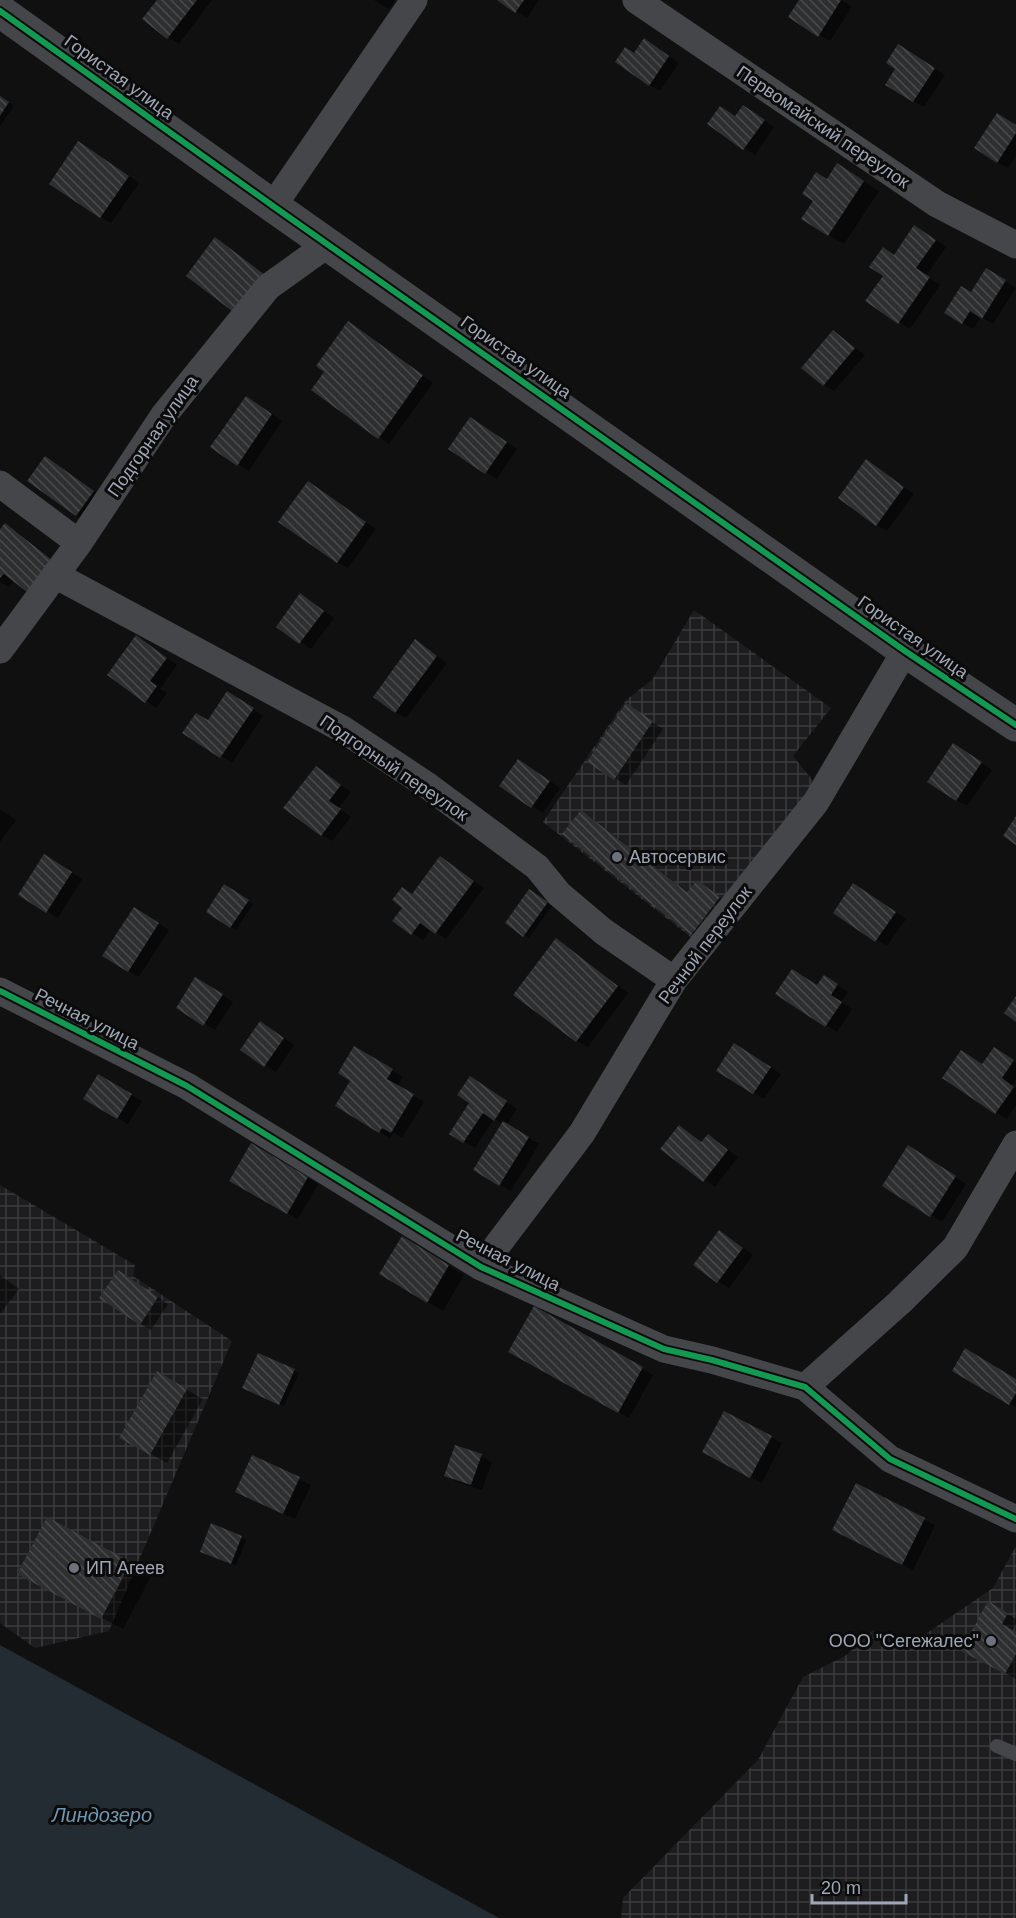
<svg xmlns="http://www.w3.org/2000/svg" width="1016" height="1918" font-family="Arial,sans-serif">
	<defs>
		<pattern id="industrial-grid" width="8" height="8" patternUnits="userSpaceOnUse" patternTransform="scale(1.5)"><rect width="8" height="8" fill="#1d1d1f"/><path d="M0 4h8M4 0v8" fill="none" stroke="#3b3b3d"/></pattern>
		<pattern id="building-back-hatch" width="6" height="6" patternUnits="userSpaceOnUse" patternTransform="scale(1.5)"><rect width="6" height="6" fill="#2e2f31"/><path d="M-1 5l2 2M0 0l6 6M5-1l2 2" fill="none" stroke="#494a4c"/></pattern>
	</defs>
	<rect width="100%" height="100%" fill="#101010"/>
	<path fill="url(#industrial-grid)" d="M694 610 831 708 793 756 814 782 805 801 692 938 543 822 626 700 652 680Z
		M0 1185 135 1265 133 1276 232 1341 109 1631 35 1648 0 1623Z
		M1016 1546V1918H621L623 1898 758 1760 803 1677 845 1656 873 1630 908 1646 993 1588Z"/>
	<path fill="#232c33" d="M0 1645 499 1918H0Z"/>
	<path fill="#0007" d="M159 0H212L179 44 168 37Z
		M374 0H395L389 9Z
		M500 0H539L527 18Z
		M801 0H841L852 7 830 41 819 35Z
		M656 47 679 63 660 91 649 85 635 55Z
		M909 52 945 75 924 107 913 101 897 68Z
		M0 97 14 106 0 126Z
		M755 114 774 127 755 155 709 124Z
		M1016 126V156L1008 168 997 162Z
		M89 150 139 183 111 223 100 217Z
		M854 175 879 191 844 244 828 235V180Z
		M926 233 946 247 926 276 940 285 910 329 868 301 895 256Z
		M987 270 1016 288 993 324 981 317 973 329 963 323 972 294Z
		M359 330 433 383 389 444 379 437Z
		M833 332 865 355 834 391 824 385Z
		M257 404 282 421 249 471 238 464Z
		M481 425 517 449 497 479 450 449Z
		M867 461 914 494 887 531 876 525Z
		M56 465 104 498 87 521 76 515Z
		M319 489 376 529 348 568 337 562Z
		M5 525 16 531 62 567 14 580 9 587 0 582V532Z
		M311 602 334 618 311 649 278 627Z
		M416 641 447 663 406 718 395 712Z
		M147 643 177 665 160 689 167 693 156 708 146 701Z
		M239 699 263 716 232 763 221 756 208 722Z
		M637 712 663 729 626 785 589 762Z
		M964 751 992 770 967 806 956 800Z
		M529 767 560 788 543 813 501 786Z
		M316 768 351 792 339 808 351 817 332 841 322 835Z
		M0 809 16 820 0 842Z
		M581 811 592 818 689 893 697 882 730 904 703 940 692 933Z
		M44 856 82 879 58 918 20 895Z
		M441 858 484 888 446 939 431 929 423 940 394 921Z
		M225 886 253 904 236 930 208 912Z
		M864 891 906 919 887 946 835 913Z
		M535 893 552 906 529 938 524 935Z
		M145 915 169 930 139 977 128 971Z
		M567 946 628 993 588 1047 577 1041Z
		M835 983 848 992 841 1002 852 1009 837 1032 778 993Z
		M207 985 233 1002 215 1030 178 1008Z
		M271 1029 294 1045 276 1072 242 1050Z
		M355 1048 403 1077 397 1086 424 1102 402 1138 394 1133 390 1138 337 1106 352 1081Z
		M745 1051 781 1074 764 1099 718 1070Z
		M1005 1055 1016 1062V1079L1012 1086 1016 1089V1105L1007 1119 944 1078 983 1066Z
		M99 1076 142 1101 128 1124 85 1099Z
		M481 1084 517 1109 507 1125 539 1144 511 1191 475 1169 503 1124 494 1119 475 1148 451 1133Z
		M690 1134 703 1143 708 1136 738 1157 715 1187 662 1149Z
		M252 1145 318 1184 298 1219 231 1180Z
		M919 1153 966 1184 942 1222 884 1185Z
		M403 1238 464 1275 443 1311 381 1274Z
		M730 1238 753 1255 729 1288 695 1265Z
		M0 1275 19 1289 0 1314Z
		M129 1278 168 1304 151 1330 141 1324Z
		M534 1309 653 1375 629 1418 510 1352Z
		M294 1370 299 1373 284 1406 249 1391Z
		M954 1370 1016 1381V1407Z
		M157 1373 203 1399 167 1463 121 1437Z
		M725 1413 782 1443 762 1483 714 1458Z
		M481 1456 492 1462 482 1490 457 1482 446 1475Z
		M253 1457 311 1485 295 1519 248 1498Z
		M856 1485 935 1525 913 1570 845 1535Z
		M48 1519 152 1575 123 1629 40 1585Z
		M212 1525 246 1540 236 1566 206 1554Z
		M988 1604 1016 1619V1624L1012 1632 1016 1634V1679L963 1650Z"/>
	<path fill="url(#building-back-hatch)" d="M157 0H197L167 39 142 19Z
		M497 0H524L515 13Z
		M799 0H841L818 37 788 17Z
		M644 38 669 56 649 86 615 62 625 47 634 53Z
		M898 44 935 68 913 102 885 85 895 69 886 63Z
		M0 96 9 102 0 116Z
		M743 105 765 120 743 150 707 124 720 106 735 116Z
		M997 113 1016 125V133L997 163 974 148Z
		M78 141 129 176 100 218 49 184Z
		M837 163 864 181 828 236 801 219 813 201 802 194 816 172 827 179Z
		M914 225 936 240 916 268 930 277 898 324 865 301 883 276 869 267 883 247 894 255Z
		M215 237 265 275 236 314 186 276Z
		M986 268 1006 280 982 319 970 311 962 324 944 313 961 286 971 292Z
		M348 321 423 375 378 439 311 390 324 372 316 366Z
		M833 330 855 348 823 386 801 368Z
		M246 396 272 414 237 466 210 447Z
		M470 417 507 442 485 474 448 449Z
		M45 456 94 491 76 516 27 481Z
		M866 459 904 487 876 526 838 498Z
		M308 481 366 522 337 563 278 522Z
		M5 523 52 560 27 592 4 574 0 578V529Z
		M300 593 324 611 299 644 276 627Z
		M136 635 167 658 150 681 157 686 145 703 107 675Z
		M415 639 437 656 395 713 373 697Z
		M227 691 254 708 220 758 182 733 196 713 208 720Z
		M626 703 653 721 614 780 587 762Z
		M953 743 982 762 956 801 927 782Z
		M518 759 550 781 531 808 499 786Z
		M316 766 341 785 329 801 341 809 321 836 283 808Z
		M581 810 687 892 697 880 720 897 691 935 562 834Z
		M1016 816V845L1003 836Z
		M44 854 72 872 46 913 18 895Z
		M440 856 474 881 435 934 420 923 411 935 392 921 402 908 392 900 402 887 412 894Z
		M853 883 896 912 875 942 833 913Z
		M224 884 249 900 230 928 206 912Z
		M529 889 548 902 523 937 505 923Z
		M134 907 159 923 128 972 102 956Z
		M556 938 618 986 576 1042 513 995Z
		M792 969 817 985 824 975 838 984 831 995 842 1002 825 1027 775 994Z
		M195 977 223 994 203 1026 176 1008Z
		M1016 996V1022L1004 1013Z
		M260 1021 284 1038 264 1067 240 1050Z
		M734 1043 771 1067 753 1094 716 1071Z
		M354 1046 393 1069 387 1079 414 1094 391 1133 382 1128 379 1133 335 1106 350 1081 338 1073Z
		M994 1047 1014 1060 1002 1078 1014 1087 995 1114 942 1078 961 1050 982 1064Z
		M98 1074 132 1094 117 1119 83 1099Z
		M470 1076 507 1101 494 1121 483 1113 463 1143 449 1134 469 1103 457 1095Z
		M503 1121 529 1137 499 1186 473 1170Z
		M679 1125 701 1142 708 1134 728 1150 703 1182 660 1149Z
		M251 1143 308 1177 287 1214 229 1181Z
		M908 1145 956 1176 930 1217 882 1186Z
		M719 1230 743 1248 717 1283 693 1265Z
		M402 1236 449 1265 427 1303 379 1274Z
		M118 1270 158 1297 140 1325 99 1298Z
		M534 1306 643 1367 618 1413 508 1352Z
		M965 1348 1016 1379V1393L1009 1405 952 1371Z
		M258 1353 295 1369 279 1405 242 1388Z
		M157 1371 187 1389 150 1455 119 1438Z
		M724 1411 772 1436 750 1478 702 1452Z
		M455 1445 482 1454 471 1485 444 1476Z
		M252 1455 300 1477 283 1514 235 1492Z
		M856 1483 925 1518 902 1565 832 1530Z
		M47 1517 131 1562 101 1619 17 1574Z
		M211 1523 242 1536 231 1564 200 1552Z
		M988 1601 1008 1613 1002 1624 1016 1632V1654L1005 1674 961 1651Z"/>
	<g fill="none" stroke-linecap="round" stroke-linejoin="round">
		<path stroke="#44464a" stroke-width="14" d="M997 1746 1016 1754"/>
		<path stroke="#44464a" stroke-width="27" d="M636 0 937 204 1016 245
			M273 206 414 0
			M0 484 79 543
			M57 576 344 730 428 786 537 867 559 894 604 932 674 980
			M0 650 79 543 164 415 268 287 328 244
			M0 991 187 1086 481 1267 664 1349 712 1360 805 1387 890 1459 1016 1519
			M481 1267 582 1133 674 980 816 802 905 651
			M805 1387 899 1303 955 1248 1016 1144"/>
		<path stroke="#44464a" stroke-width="33" d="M0 11 273 206 905 651 1016 725"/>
		<g stroke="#0b0b0c" stroke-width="10">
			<path id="cycleway" d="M0 11 273 206 905 651 1016 725
				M0 991 187 1086 481 1267 664 1349 712 1360 805 1387 890 1459 1016 1519"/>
		</g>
		<use href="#cycleway" stroke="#139951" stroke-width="6"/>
	</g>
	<g fill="#6d727b" stroke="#0b0b0c" stroke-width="2">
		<circle cx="617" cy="857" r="6"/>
		<circle cx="74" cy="1568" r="6"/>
		<circle cx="991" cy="1641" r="6"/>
	</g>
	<g text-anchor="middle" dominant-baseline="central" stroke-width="6" stroke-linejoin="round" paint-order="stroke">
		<g font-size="18" fill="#9fa6b4" stroke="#0b0b0c">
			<text transform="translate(119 77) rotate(36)">Гористая улица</text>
			<text transform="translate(823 127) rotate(34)">Первомайский переулок</text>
			<text transform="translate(516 357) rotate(35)">Гористая улица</text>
			<text transform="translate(153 436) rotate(-55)">Подгорная улица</text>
			<text transform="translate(913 637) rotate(35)">Гористая улица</text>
			<text transform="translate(394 768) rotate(34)">Подгорный переулок</text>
			<text transform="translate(705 945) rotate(-53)">Речной переулок</text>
			<text transform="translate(87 1019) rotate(27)">Речная улица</text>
			<text transform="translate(508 1260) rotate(27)">Речная улица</text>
		</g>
		<g font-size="18" fill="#9fa6b4" stroke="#0b0b0c" text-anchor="start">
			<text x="629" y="857">Автосервис</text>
			<text x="86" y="1568">ИП Агеев</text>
			<text x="979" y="1641" text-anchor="end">ООО "Сегежалес"</text>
		</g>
		<g font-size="20" font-style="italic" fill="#7198b3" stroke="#0b0b0c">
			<text x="102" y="1815">Линдозеро</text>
		</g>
	</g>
	<path d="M812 1894v9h94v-9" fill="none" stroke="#9fa6b4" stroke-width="3"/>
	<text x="821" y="1894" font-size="18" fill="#9fa6b4" stroke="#0b0b0c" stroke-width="4.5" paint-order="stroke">20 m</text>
</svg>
